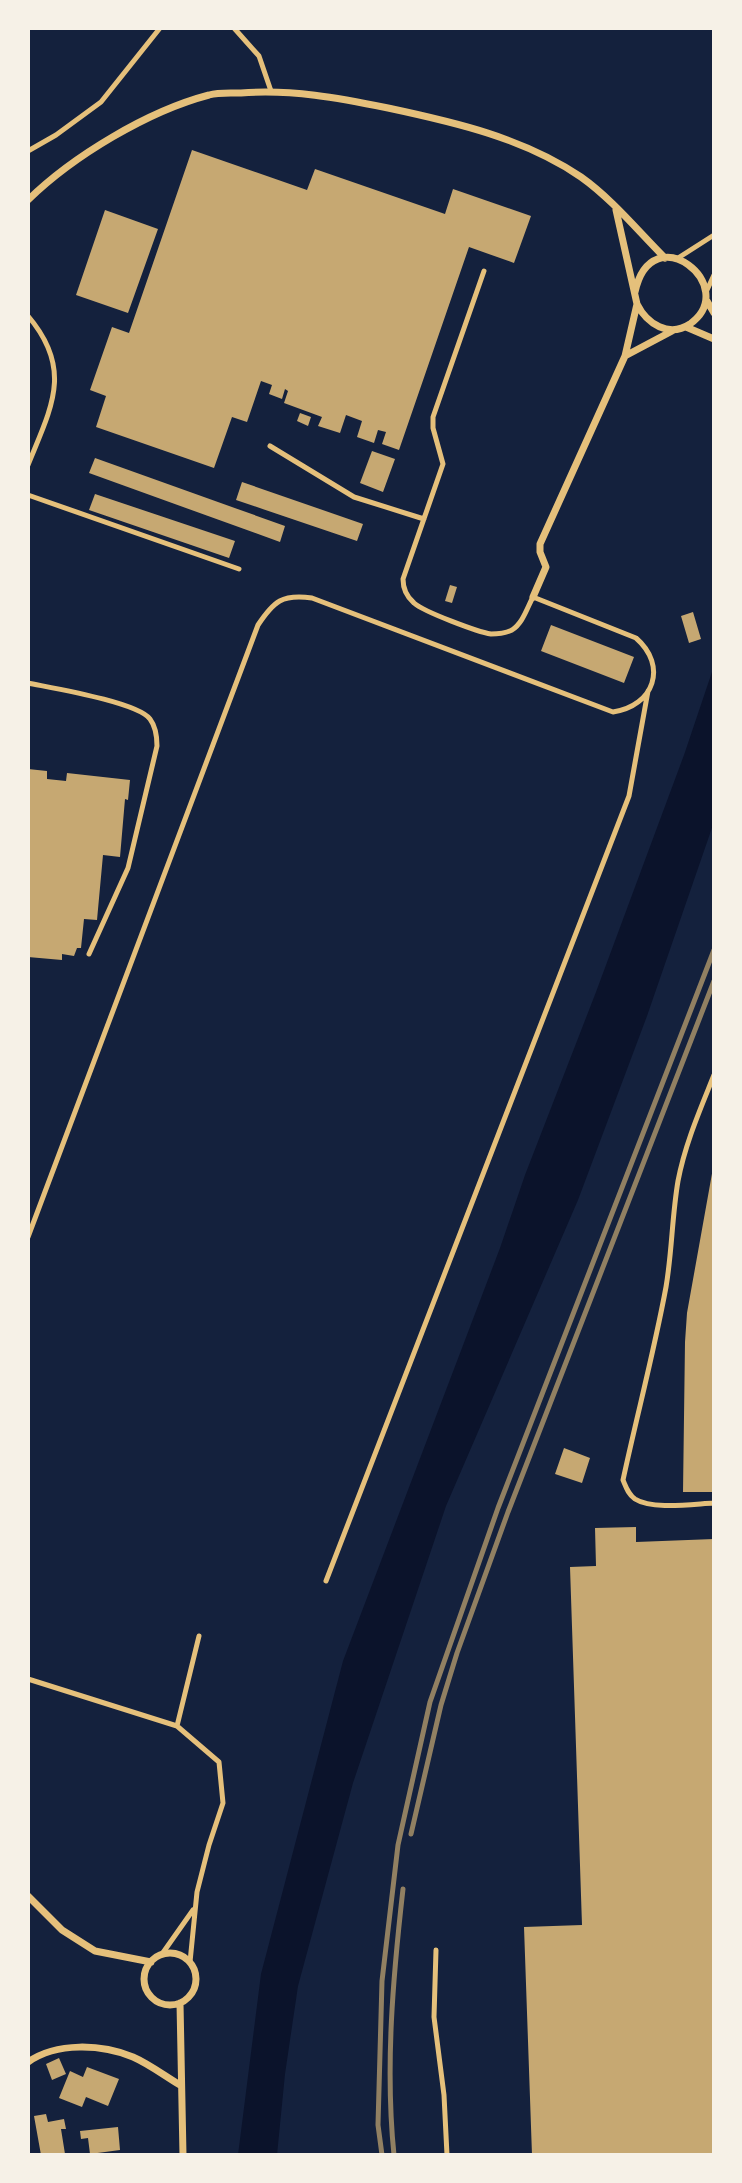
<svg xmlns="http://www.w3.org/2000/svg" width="742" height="2183" font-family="Lato,sans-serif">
	<rect width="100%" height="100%" fill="#14213d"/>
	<path fill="#0b132b" d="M714 666V822L647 1016 578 1200 446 1506 353 1783 298 1986 285 2074 277 2155H238L261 1974 343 1661 500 1248 525 1175 596 992 684 755Z"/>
	<path fill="#c6a872" d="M192 150 307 190 315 169 445 214 453 189 531 216 514 263 469 247 399 450 382 444 386 432 378 430 374 443 357 437 362 421 346 415 340 433 318 426 322 417 284 403 288 391 285 389 282 399 269 394 272 385 261 381 247 422 232 417 214 468 96 427 106 396 90 390 112 327 129 333Z
		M105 210 158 229 128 313 76 295Z
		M300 413 311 417 308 426 297 421Z
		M372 451 395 459 383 492 360 483Z
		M95 458 285 526 280 542 89 473Z
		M242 482 363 524 357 541 236 500Z
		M95 494 235 541 229 558 89 510Z
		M450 585 457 587 452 603 445 601Z
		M693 612 701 639 689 643 681 616Z
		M551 625 634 657 624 683 541 651Z
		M28 769 47 771V779L66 781 67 773 130 780 128 800 125 799 120 857 103 855 97 920 84 919 81 948H77L74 956 62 954V960L28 957Z
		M713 1168 714 1492H683L685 1342 687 1313Z
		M564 1448 590 1458 582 1483 555 1474Z
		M636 1527V1542L714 1539V2155H532L524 1927 582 1925 570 1567 596 1566 595 1528Z
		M59 2058 66 2074 52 2080 46 2064Z
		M87 2067 119 2079 108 2106 86 2097 82 2107 59 2098 70 2071 83 2077Z
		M46 2114 48 2122 64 2119 66 2129H61L65 2154 41 2155 34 2116Z
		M118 2127 120 2150 90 2154 88 2138 81 2139 80 2131Z"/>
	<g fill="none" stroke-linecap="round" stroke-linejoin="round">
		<path stroke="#e5c07b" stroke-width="5" d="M234 28 259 56 271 91
			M28 151 56 135 101 102 160 28
			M678 258 714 235
			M707 290 714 275
			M28 316C74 370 51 408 28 465
			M270 446 354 497 424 519
			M28 495 239 569
			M28 683C52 688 137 702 150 719 156 727 157 737 157 746L128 868 89 954
			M714 1075C700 1110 685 1144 678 1181 672 1216 672 1252 666 1287 654 1352 637 1415 623 1480 626 1487 628 1494 635 1499 652 1510 693 1504 714 1503
			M28 1237 258 625C274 601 282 594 312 598L613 712C654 706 668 666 636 638L533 597C527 608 523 623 512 630 506 633 498 634 491 634 478 632 424 612 414 603 407 597 403 588 403 579L443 464 433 428V417L484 271
			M326 1581 629 796 648 691
			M28 1679 177 1726 219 1762 223 1803 209 1845 197 1892 190 1962
			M177 1726 199 1636
			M436 1950 434 2017 444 2095 447 2155
			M162 1954 193 1910"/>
		<path stroke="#e5c07b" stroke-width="7" d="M28 200C73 156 148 111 209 95 219 92 231 93 241 93 291 89 339 98 388 108 454 122 524 138 581 177 612 199 638 231 665 258
			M616 210 637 304C647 324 669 338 690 324 742 287 652 214 635 292
			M707 301 714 313
			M686 327 714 339
			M625 356 674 330
			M533 597 546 567 540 552V544L625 356 637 304
			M28 1896 62 1930 95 1951 151 1962
			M144 1979a26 26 0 1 1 52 0a26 26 0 1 1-52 0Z
			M180 2003 183 2155
			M28 2062C57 2042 101 2044 133 2057 149 2064 165 2076 180 2085"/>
		<path stroke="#918062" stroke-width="5" d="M411 1834 441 1705 457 1653 508 1512 714 981
			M382 2155 378 2125 382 1981 398 1845 430 1702 498 1508 714 950
			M394 2155C385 2067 393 1977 403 1889"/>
	</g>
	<rect width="742" height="2183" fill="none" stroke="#f6f1e7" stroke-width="60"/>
</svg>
